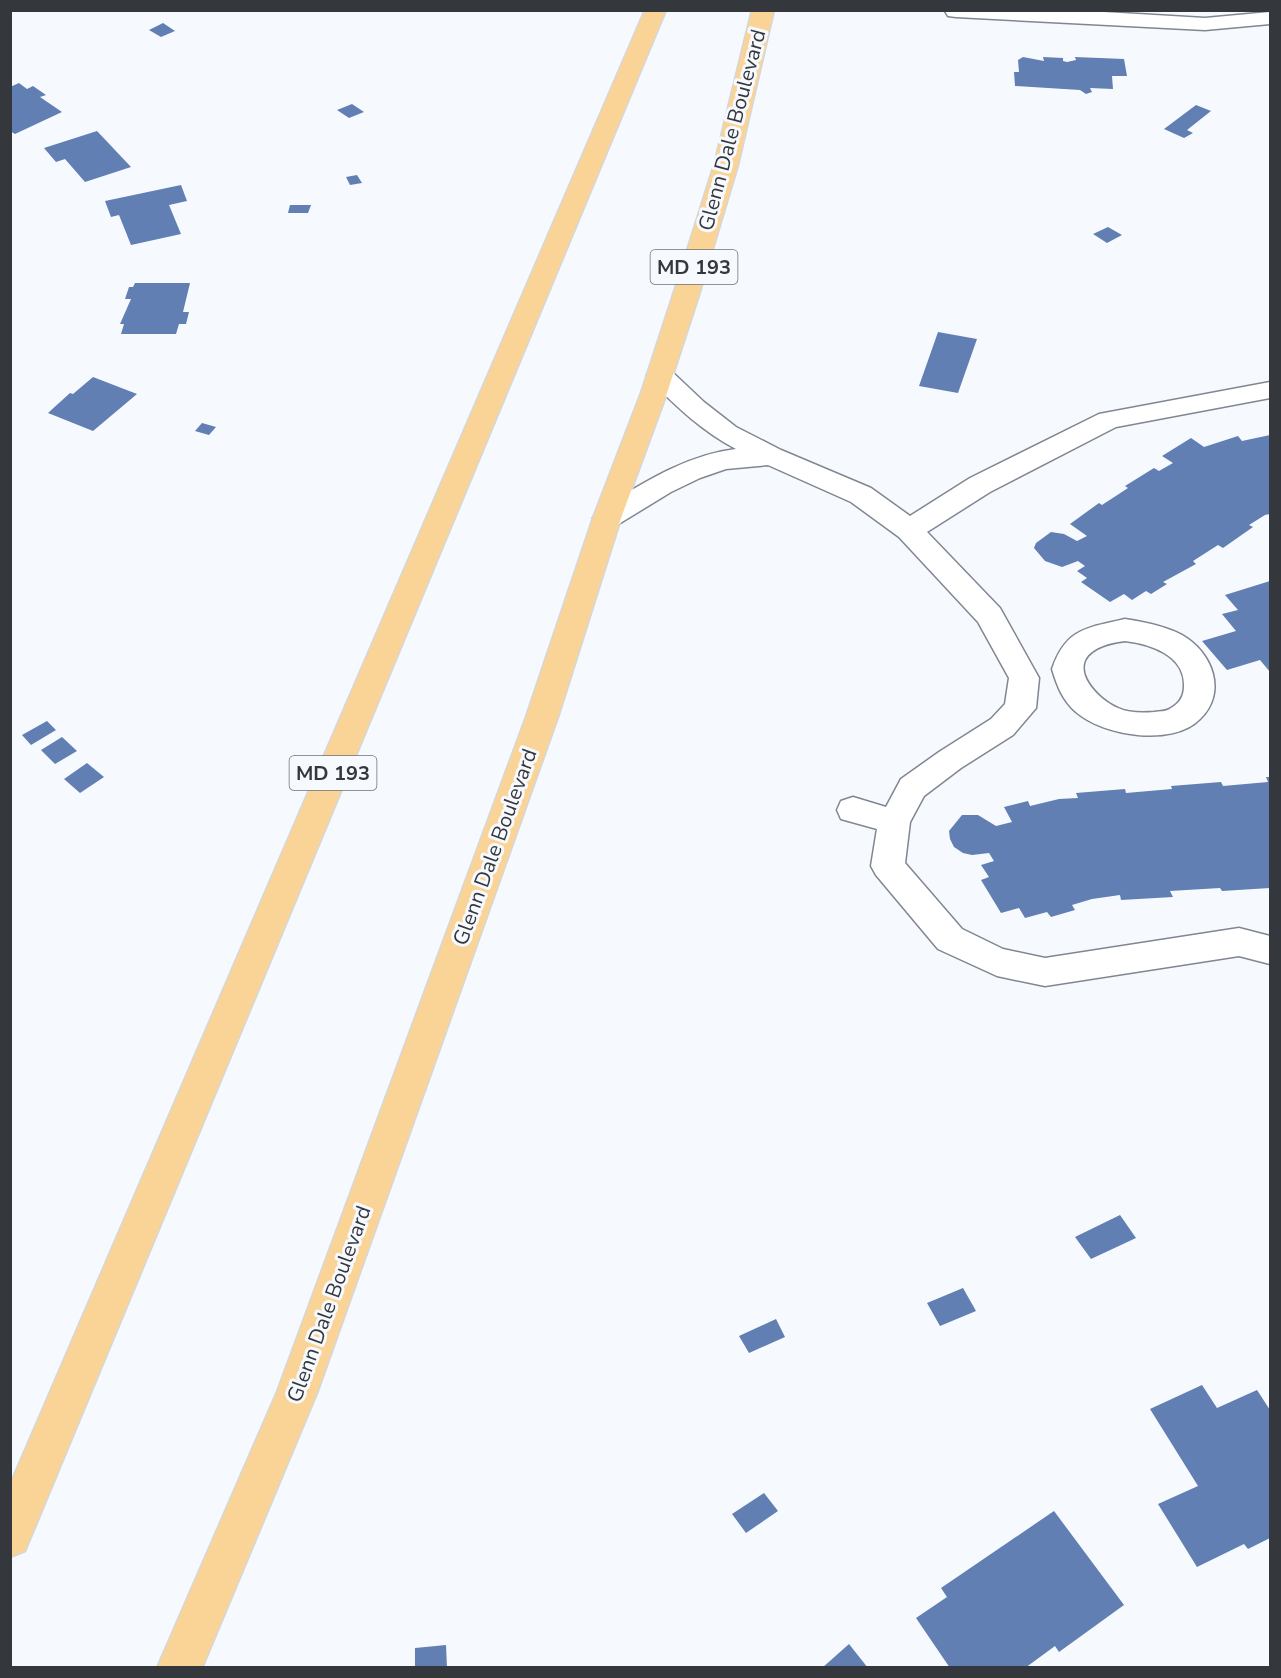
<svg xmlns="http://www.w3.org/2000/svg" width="1281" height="1678" font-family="'Nunito Sans',sans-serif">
	<rect width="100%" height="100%" fill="#f6f9fe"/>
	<path fill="#617fb2" d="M163 23 175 31 161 37 149 30Z
		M1023 57 1044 61 1043 57 1063 58V61L1067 62 1076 60 1075 57 1124 59 1127 76H1112L1113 89 1090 88 1092 92 1086 94 1080 90 1015 86 1014 72H1019L1018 60Z
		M19 83 27 89 33 86 46 95 40 97 62 112 15 134 10 131V87Z
		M352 104 364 112 349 118 337 110Z
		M1196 105 1211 111 1187 130 1193 133 1184 138 1164 129Z
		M97 131 131 167 85 182 65 159 56 162 44 148Z
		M357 175 362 183 350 185 346 177Z
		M181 185 187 201 169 205 181 234 131 245 119 215 111 217 105 201Z
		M290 205H311L308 213H288Z
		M1108 227 1122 235 1107 243 1093 234Z
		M135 283H190L183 312H189L186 324H179L176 334H121L124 324H120L131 299H125L129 287H133Z
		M938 332 977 339 958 393 919 386Z
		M93 377 137 394 93 431 48 413 70 393 73 394Z
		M202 423 216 427 209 435 195 431Z
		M1270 435V514L1265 515 1249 525 1253 527 1223 548 1218 545 1193 561 1196 564 1163 582 1167 584 1151 594 1146 591 1132 600 1124 594 1110 602 1081 582 1087 578 1077 571 1085 566 1078 561 1062 567 1045 561 1034 548 1036 543 1051 532 1064 534 1077 541 1087 536 1070 524 1099 503 1102 505 1128 488 1125 486 1154 468 1159 471 1173 463 1162 456 1191 438 1204 447 1238 436 1242 441Z
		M1270 581V672L1260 660 1227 670 1202 641 1236 631 1222 614 1238 610 1225 595Z
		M47 721 56 730 31 745 22 735Z
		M62 737 77 751 55 764 41 750Z
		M87 763 104 777 80 793 64 779Z
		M1266 777H1270V888L1222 891 1220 888 1170 891 1173 897 1121 900 1120 895 1092 899 1072 905 1075 910 1051 917 1047 912 1025 918 1019 908 1001 913 981 880 989 877 981 865 994 861 989 853 972 855 963 853 954 847 950 839 949 831 962 815H978L996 826 1012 822 1004 807 1028 801 1030 806 1059 799 1078 798 1076 793 1125 789 1126 793 1172 789 1171 786 1221 782 1223 786 1268 782Z
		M1120 1215 1136 1238 1091 1259 1075 1237Z
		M963 1288 976 1311 940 1326 927 1303Z
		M776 1319 785 1337 749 1353 739 1336Z
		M1202 1385 1217 1408 1257 1390 1270 1410V1538L1248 1549 1244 1544 1197 1567 1158 1504 1198 1486 1150 1409Z
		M764 1493 778 1511 746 1533 732 1514Z
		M1054 1511 1124 1605 1059 1652 1055 1646 1025 1668H950L916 1618 947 1597 941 1588Z
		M849 1644 868 1668H822Z
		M446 1645 447 1668H415V1648Z"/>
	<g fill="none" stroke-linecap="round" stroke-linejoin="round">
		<g stroke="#808792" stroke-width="3">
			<path id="minor" d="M1070 10 1205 18 1270 12V24L1205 30 956 17 948 16 945 11Z
				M660 367 669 369 704 402 736 427 781 450 871 488 910 516 970 478 1099 414 1270 382V398L1116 427 990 492 927 532 1000 608 1039 678 1036 708 1013 735 961 768 924 796 910 822 905 863 962 929 1003 949 1045 958 1239 928 1270 936V964L1239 956 1045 986 997 976 938 949 876 875 871 866 877 829 841 819 837 810 841 801 853 797 886 807 901 779 939 752 991 719 1005 704 1009 678 978 622 899 537 851 502 768 465 726 469 700 478 671 492 617 525 607 528 597 525 593 518 597 511C640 485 685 455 736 449 703 432 677 407 651 381L647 375 651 369Z
				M1125 619C1144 622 1165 626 1182 635 1212 652 1228 692 1200 719 1173 747 1103 736 1076 712 1063 701 1057 686 1052 669 1066 628 1087 628 1125 619ZM1125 641C1150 644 1185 655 1184 686 1184 696 1180 703 1171 708 1166 712 1160 711 1154 712 1142 713 1129 713 1118 708 1093 697 1063 661 1103 646 1110 643 1118 642 1125 641Z"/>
		</g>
		<g stroke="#d6d7d8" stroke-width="3">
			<path id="primary" d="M645 10H666L25 1551 10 1557V1485Z
				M752 10H774L738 165 699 295 667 393 621 518 558 717 317 1393 202 1668H157L277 1392 526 717 593 518 641 393 673 295 714 165Z"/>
		</g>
		<use href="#minor" fill="#fff" fill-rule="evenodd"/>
		<use href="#primary" fill="#fad497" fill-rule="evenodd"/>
	</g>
	<g text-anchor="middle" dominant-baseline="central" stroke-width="6" stroke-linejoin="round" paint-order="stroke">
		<g fill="#f6f9fe" stroke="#6e7176" stroke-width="1.5">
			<rect x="650.5" y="250" width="87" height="34" rx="4.5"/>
			<rect x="289.5" y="756" width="87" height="34" rx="4.5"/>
		</g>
		<g font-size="20" font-weight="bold" fill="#34373b">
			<text x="694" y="267">MD 193</text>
			<text x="333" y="773">MD 193</text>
		</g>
		<g font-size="21" fill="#34373b" stroke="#f6f9fe">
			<text transform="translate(732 130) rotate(-75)">Glenn Dale Boulevard</text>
			<text transform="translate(495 847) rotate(-70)">Glenn Dale Boulevard</text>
			<text transform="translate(329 1304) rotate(-70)">Glenn Dale Boulevard</text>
		</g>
	</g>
	<rect width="1281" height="1678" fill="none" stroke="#34373b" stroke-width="24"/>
</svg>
